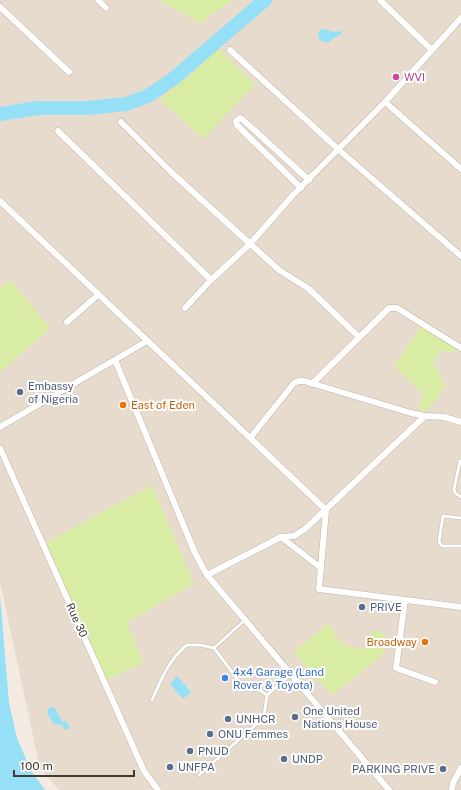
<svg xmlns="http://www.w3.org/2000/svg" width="461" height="790" font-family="'Public Sans',sans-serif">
	<rect width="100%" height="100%" fill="#f3eae1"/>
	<path fill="#e7dbce" d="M0 0H461V790H59L40 768 0 582Z"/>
	<path fill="#d8eca4" d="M159 0H235L212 13 201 23Z
		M218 48 255 85 203 139 160 99 192 74Z
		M10 280 50 328 0 372V288Z
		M421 327 456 349 453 353 440 350 433 363 442 377 445 387 428 410 418 409 423 394 394 365Z
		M152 485 194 584 127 622 143 663 102 682 40 546Z
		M329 623C341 646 340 644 365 649L369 643 371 631 384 633 383 655 332 695 293 652Z"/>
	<path fill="#95e0f7" d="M324 29 333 32 341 31 342 34 334 38 329 42C322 42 319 42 318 34L320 30Z
		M0 595 9 703 17 738 31 771 45 790H0Z
		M177 676 191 692 183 699 170 684Z
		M51 707 55 708 62 721 63 722 66 721 70 728 65 730 62 725C52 726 51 720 47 712L49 708Z"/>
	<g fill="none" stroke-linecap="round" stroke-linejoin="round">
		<path stroke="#95e0f7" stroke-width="14" d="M0 114 37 108H88L126 104 148 96 173 79 265 0"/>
		<g stroke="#c1b3a6" stroke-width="4">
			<path id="service" d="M460 461 454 489 455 493 461 497
				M461 518 443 516 439 542 442 546H461
				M214 648 244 688 250 690 258 689 267 695
				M152 700C161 680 169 659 187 645H200L214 648 245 620
				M199 775 260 721 264 716 267 695 291 674"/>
		</g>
		<g stroke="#c1b3a6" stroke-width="7">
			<path id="minor" d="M98 0 106 8
				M380 0 432 50
				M0 7 69 72
				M230 50 339 150 461 256
				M385 102 461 169
				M121 122 171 172 279 270 309 289 359 337
				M58 131 211 280
				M301 188 237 125 236 121 240 118 242 119 309 180
				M0 201 326 510
				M185 308 211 280 250 244 293 195 385 102 461 18
				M67 322 98 295
				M115 360 195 553 207 575 389 790
				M312 384 389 308H397L461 348
				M0 427 147 341
				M250 438 294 383 299 381H304L411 413 425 416 444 417 461 422
				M0 448 144 771 158 790
				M326 510 319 589 461 607
				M281 537 294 536 305 529 425 416
				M207 575 281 537 321 568
				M405 600 396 668 435 682
				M452 790 453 783 461 768"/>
		</g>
		<use href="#service" stroke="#fff" stroke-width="3"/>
		<use href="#minor" stroke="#fff" stroke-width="6"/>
	</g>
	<circle fill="#d1479c" stroke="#fff" stroke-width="1.5" cx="396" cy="77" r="4"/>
	<g fill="#5c6f8a" stroke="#fff" stroke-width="1.5">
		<circle cx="20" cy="392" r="4"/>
		<circle cx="362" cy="607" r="4"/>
		<circle cx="295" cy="717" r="4"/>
		<circle cx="228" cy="719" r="4"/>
		<circle cx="210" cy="734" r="4"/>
		<circle cx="190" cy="751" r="4"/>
		<circle cx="284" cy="759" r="4"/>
		<circle cx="170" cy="767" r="4"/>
		<circle cx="443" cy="769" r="4"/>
	</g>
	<g fill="#e8710a" stroke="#fff" stroke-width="1.5">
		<circle cx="123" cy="405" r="4"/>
		<circle cx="425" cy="642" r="4"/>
	</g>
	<circle fill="#3f7fe0" stroke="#fff" stroke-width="1.5" cx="225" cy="678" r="4"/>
	<g text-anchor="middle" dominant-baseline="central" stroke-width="4" stroke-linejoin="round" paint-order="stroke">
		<g font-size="11" fill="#b23c85" stroke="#fff" text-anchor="start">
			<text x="404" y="77">WVI</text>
		</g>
		<g font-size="11" fill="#4e5e75" stroke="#fff" text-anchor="start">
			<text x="28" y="386">Embassy<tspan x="28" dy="13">of Nigeria</tspan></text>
			<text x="370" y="607">PRIVE</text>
			<text x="303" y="711">One United<tspan x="303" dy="13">Nations House</tspan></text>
			<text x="236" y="719">UNHCR</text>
			<text x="218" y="734">ONU Femmes</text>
			<text x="198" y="751">PNUD</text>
			<text x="292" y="759">UNDP</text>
			<text x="178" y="767">UNFPA</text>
			<text x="435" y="769" text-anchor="end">PARKING PRIVE</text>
		</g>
		<g font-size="11" fill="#c56008" stroke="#fff" text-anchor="start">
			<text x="131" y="405">East of Eden</text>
			<text x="417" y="642" text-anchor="end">Broadway</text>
		</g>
		<g font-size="11" fill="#443a31" stroke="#fff">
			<text transform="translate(77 620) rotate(66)">Rue 30</text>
		</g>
		<g font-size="11" fill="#366cbe" stroke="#fff" text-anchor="start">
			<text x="233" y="672">4x4 Garage (Land<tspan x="233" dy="13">Rover &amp; Toyota)</tspan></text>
		</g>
	</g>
	<path d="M14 770v6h120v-6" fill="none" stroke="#443a31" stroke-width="2"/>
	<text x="20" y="770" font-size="12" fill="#443a31" stroke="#ffffff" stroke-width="3" paint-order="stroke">100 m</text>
</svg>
